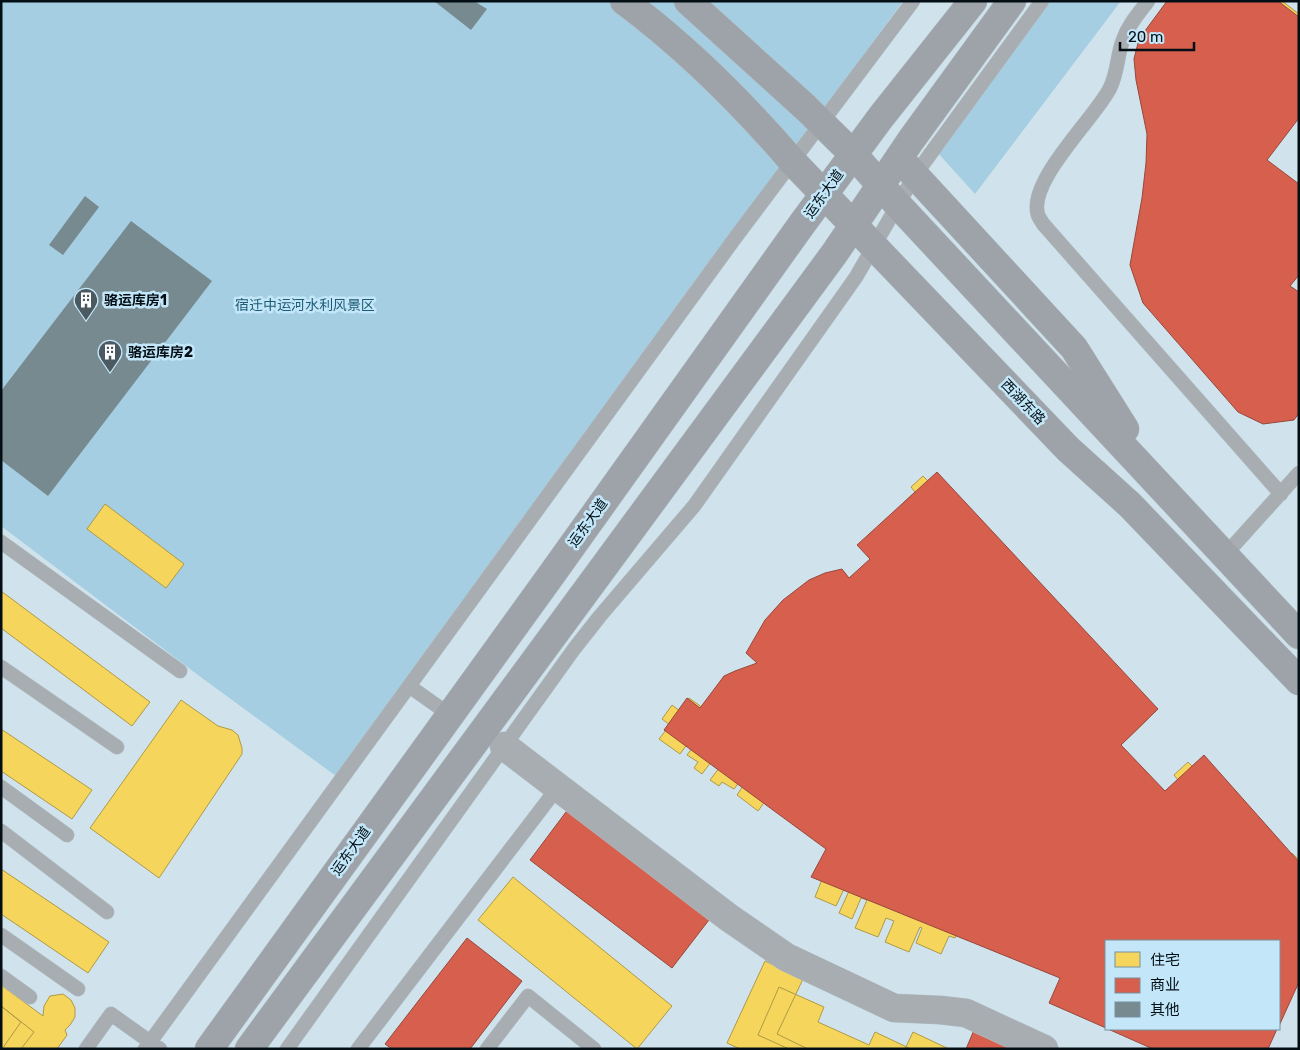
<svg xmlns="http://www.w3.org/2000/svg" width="1300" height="1050" font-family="Rubik,'Noto Sans SC',sans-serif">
	<rect width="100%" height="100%" fill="#d0e3ec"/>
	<path fill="#a5cee2" d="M1 1H903L336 776 202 678 1 526Z
		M1046 1H1121L975 194 937 152Z"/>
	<path fill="#f6d55c" stroke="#ad9a47" d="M1204 1 1209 4 1211 1H1282L1299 14V20L1279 47 1251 26 1247 32 1250 34 1231 59 1186 25Z
		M1245 148 1290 183 1285 189 1298 199 1299 198V234L1287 226 1281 234 1285 237 1267 261 1225 229 1242 208 1245 210 1253 200 1223 178Z
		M936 474 1009 552 1004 556 1007 558 993 571 989 566 975 579 958 560 954 564 944 554 959 540 955 535 943 546 934 538 932 540 922 529 935 517 932 514 919 525 901 505 915 492 911 487 923 476 929 482Z
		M105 504 184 564 166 588 87 529Z
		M1 591 150 702 132 726 1 628Z
		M1044 606 1062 626 1065 623 1075 635 1071 638 1093 661 1085 669 1090 674 1098 667 1122 693 1126 689 1134 698 1131 701 1148 719 1122 744 1114 735 1108 740 1070 700 1077 694 1064 680 1058 686 1019 644 1023 640 1015 632Z
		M689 698 713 715 710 719 785 773 782 777 787 781 775 798 770 794 758 811 737 795 747 780 743 777 734 789 722 782 719 786 710 780 722 764 714 758 702 774 694 768 698 762 687 755 696 743 691 739 680 754 659 739 670 725 662 719 672 705 680 711Z
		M181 700 218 726 232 730 238 735 242 748V754L159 878 90 828Z
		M1 729 92 790 72 819 1 771Z
		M1188 762 1193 767 1199 762 1205 769 1207 767 1219 779 1213 785 1218 790 1226 782 1238 794 1234 798 1257 823 1247 832 1253 838 1263 829 1288 857 1292 853 1299 860V866L1292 873 1299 879V908L1284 922 1270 907 1281 897 1275 890 1260 905 1251 896 1255 893 1248 885 1260 874 1254 867 1244 876 1209 838 1218 830 1213 825 1200 837 1192 827 1189 830 1180 819 1194 806 1192 805 1181 815 1162 795 1178 780 1174 775Z
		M833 854 867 869 870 862 888 870 881 886 915 901 923 883 942 892 939 900 961 909 957 919 962 921 955 938 949 936 941 954 916 943 922 928 920 927 909 952 885 942 894 921 886 918 878 937 855 928 867 900 861 898 852 919 839 913 849 891 844 889 836 906 815 897 823 877 817 874 824 859 829 862Z
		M1 869 109 942 88 973 1 914Z
		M513 877 672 1006 637 1049 478 920Z
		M765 961 803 979 777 1034 808 1049H740L727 1043Z
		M1 985 43 1016 44 1006 50 996 63 994 71 1000 75 1008V1017L70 1025 65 1030 67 1035 57 1049H2L21 1022 1 1006Z
		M779 987 824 1007 818 1022 869 1045 875 1032 911 1049H789L758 1035Z
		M1 1006 34 1032 21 1049H1Z
		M913 1032 949 1049H905Z"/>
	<path fill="#d6604d" stroke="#97483c" d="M1167 1H1278L1299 17V118L1267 160 1299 184V275L1290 286 1299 292V413L1294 420 1263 424 1238 412 1143 303 1130 265 1142 198 1146 163 1147 134 1136 80 1134 59 1139 39Z
		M937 472 1158 709 1121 745 1165 791 1204 755 1299 862V982L1279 1026V941H1106V1028L1049 1003 1060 978 811 877 826 849 664 730 687 698 700 708 724 676 735 671 757 663 746 653 765 620 783 600 809 580 825 573 842 569 849 578 870 559 857 545Z
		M569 808 712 916 672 968 530 860Z
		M467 938 522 981 470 1049H392L385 1044Z
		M1108 1029H1277L1268 1049H1153Z
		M974 1030 1013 1049H966Z"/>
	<path fill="#778a8f" d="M434 1H474L487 9 471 30Z
		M85 196 99 207 63 255 49 245Z
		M131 221 212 281 48 496 1 460V391Z"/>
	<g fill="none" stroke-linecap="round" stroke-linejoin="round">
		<g stroke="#b2c0c7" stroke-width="15">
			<path id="service" d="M1148 1C1139 13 1128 25 1123 40 1117 55 1118 72 1110 88 1096 117 1027 181 1038 215 1039 218 1042 222 1044 225L1281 494
				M1 542 180 671
				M1225 555 1299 473
				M1 667 117 747
				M409 686 450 715
				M1 787 67 835
				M1 831 107 912
				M1 935 78 989
				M1 976 30 997
				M86 1049 111 1014 160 1049
				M145 1049 735 238 913 1
				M287 1049 574 649 600 616 694 506 856 277 915 175 1042 1
				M358 1049 558 787
				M487 1049 528 996 594 1049"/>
		</g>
		<g stroke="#b2c0c7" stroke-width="29">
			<path id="minor" d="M504 746 728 917 786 957 894 1008 940 1010 966 1013 1044 1049"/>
		</g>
		<g stroke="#b2c0c7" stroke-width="29">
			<path id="secondary" d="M624 1C686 47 742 103 792 161L1068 449 1130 505 1299 681
				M688 1 805 107 853 154 898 205 1299 635
				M899 158 1074 348 1125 429
				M209 1049 552 574 802 224 881 117 973 1
				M249 1049 834 254 911 140 1012 1"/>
		</g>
		<use href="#service" stroke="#a8adb2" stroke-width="14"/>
		<use href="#minor" stroke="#a8adb2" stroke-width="28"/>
		<use href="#secondary" stroke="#9da3a9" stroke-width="28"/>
	</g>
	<defs>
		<g id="building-pin" transform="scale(1.25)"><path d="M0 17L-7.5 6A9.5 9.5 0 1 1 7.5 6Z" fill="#4b5960" stroke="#c3e7f9"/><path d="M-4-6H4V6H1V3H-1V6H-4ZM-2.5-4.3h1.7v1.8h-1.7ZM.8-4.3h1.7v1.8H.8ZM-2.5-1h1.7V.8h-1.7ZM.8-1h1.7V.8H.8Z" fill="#fff"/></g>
	</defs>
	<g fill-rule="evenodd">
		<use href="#building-pin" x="86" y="300"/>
		<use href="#building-pin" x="110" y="352"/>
	</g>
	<g text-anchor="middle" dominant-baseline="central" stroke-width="5" stroke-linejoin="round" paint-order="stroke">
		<g font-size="14" fill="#030f15" stroke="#c3e7f9">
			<text transform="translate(824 194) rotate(-54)">运东大道</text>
			<text transform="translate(1023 402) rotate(46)">西湖东路</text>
			<text transform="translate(588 523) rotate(-54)">运东大道</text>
			<text transform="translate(351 851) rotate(-54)">运东大道</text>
		</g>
		<g font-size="14" font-weight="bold" fill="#030f15" stroke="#c3e7f9" text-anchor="start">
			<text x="104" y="300">骆运库房1</text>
			<text x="128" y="352">骆运库房2</text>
		</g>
		<g font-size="14" fill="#1e5a74" stroke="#c3e7f9">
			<text x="305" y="305">宿迁中运河水利风景区</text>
		</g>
	</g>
	<rect width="1300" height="1050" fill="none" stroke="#030f15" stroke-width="5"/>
	<rect x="1105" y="940" width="175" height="90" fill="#c3e7f9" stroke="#76919e"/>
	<rect x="1115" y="952" width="25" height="15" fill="#f6d55c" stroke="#76919e"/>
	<text x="1150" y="965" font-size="15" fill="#030f15">住宅</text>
	<rect x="1115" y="978" width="25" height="15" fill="#d6604d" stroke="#76919e"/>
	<text x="1150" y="990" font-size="15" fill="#030f15">商业</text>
	<rect x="1115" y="1002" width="25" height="15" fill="#778a8f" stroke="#76919e"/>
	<text x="1150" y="1015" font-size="15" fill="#030f15">其他</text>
	<path d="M1120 42v8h74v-8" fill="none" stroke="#030f15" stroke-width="2.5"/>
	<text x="1128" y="42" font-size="15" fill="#030f15" stroke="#c3e7f9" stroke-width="4" paint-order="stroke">20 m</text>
</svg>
